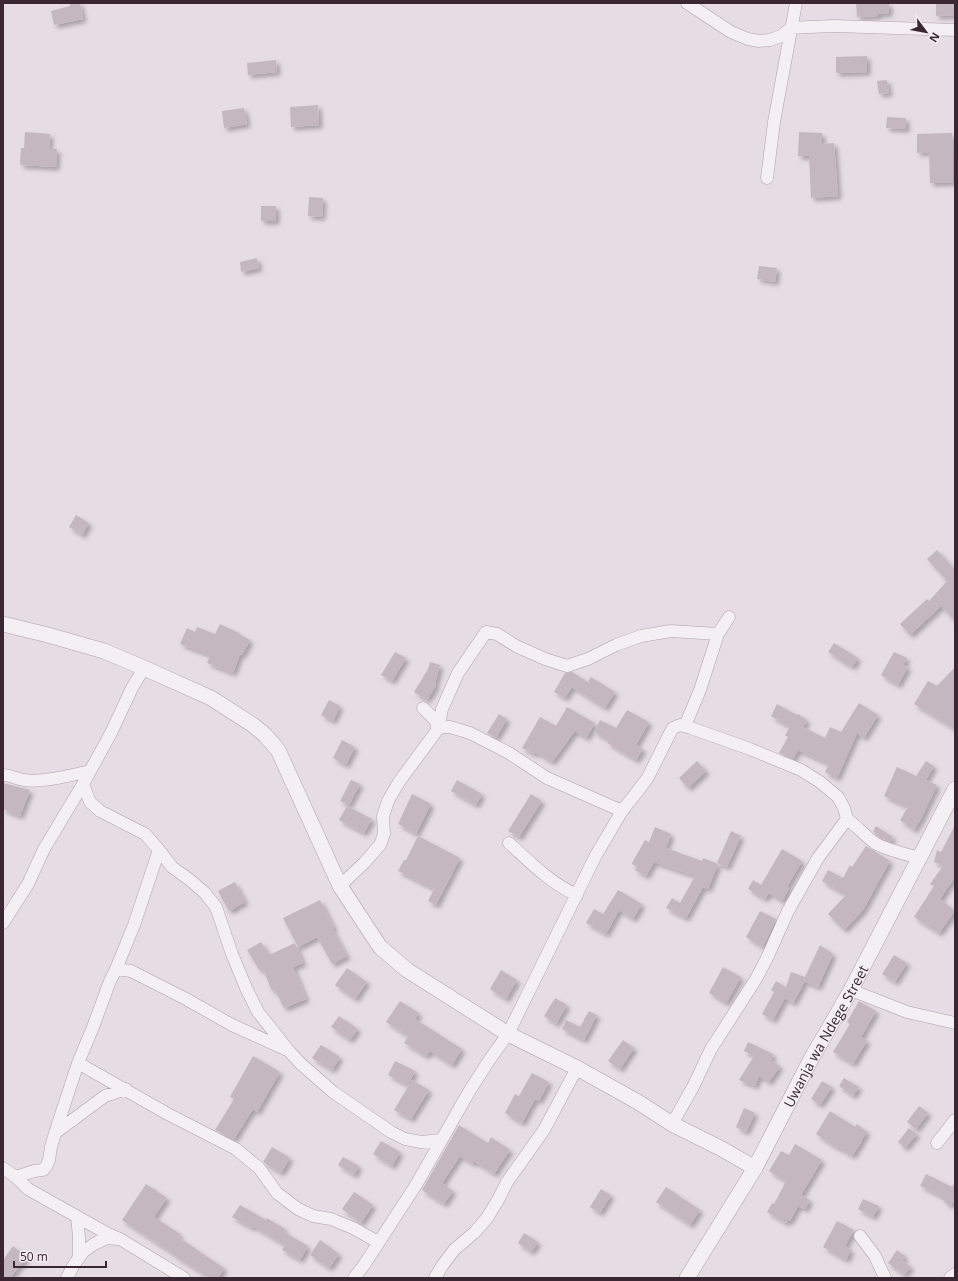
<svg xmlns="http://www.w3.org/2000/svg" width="958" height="1281" font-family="'Open Sans',sans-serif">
	<defs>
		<filter id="shadow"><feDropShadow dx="3.5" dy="3.5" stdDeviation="2" flood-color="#0004"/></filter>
	</defs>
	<rect width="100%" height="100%" fill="#e6dce3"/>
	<path fill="#c5b7c0" filter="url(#shadow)" d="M70 3H80L83 19 54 25 51 11 70 6Z
		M856 3H889V13L878 14V16L857 17Z
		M936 3H955V15L936 16Z
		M867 56V72L836 73V57Z
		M276 60 277 72 248 75 247 63Z
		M887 80 889 93 879 94 877 81Z
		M318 105 319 125 291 127 290 107Z
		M244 108 247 124 224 128 222 111Z
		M887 117 906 118V129L886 128Z
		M25 132 50 134 49 149H57L56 167 20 165 21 148H24Z
		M799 132 822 133V144L834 143 838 196 811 198 809 156H798Z
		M952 133 953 182 930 183 929 152 917 153V134Z
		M309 197 323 198 322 217 308 216Z
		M261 206H276V221H261Z
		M257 258 259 268 241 272 240 262Z
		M759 266 777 268 775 282 757 279Z
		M76 515 89 523 82 535 69 527Z
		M937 550 955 570V621L941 606 910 635 900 624 927 599 929 601 947 581 927 559Z
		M220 624 239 633V634L250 640 242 655 240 654 233 673 207 663 210 655 180 644 187 628 195 632 197 627 215 634Z
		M834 643 858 658 852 667 828 652Z
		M395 652 406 658 392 681 381 675Z
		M894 652 907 658 903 665 908 667 898 685 881 675Z
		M430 662 440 665 435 684 436 685 427 700 414 692 428 669Z
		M955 667V729L914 704 928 681 937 686Z
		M572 672 588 682 591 677 615 692 605 708 572 687 565 698 554 692 565 673Z
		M329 700 340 706 333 721 321 715Z
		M859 703 878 715 864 738 857 733 837 778 825 772 829 764 798 750 793 759 779 753 788 737 785 735 790 727 771 716 777 704 797 715 798 714 807 720 803 727 825 738 830 727 841 732Z
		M567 707 595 723 586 738 575 731 552 762 535 752 534 754 522 748 540 717 556 726Z
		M627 710 649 722 636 745 643 749 636 760 607 743 609 740 594 732 600 720 616 728Z
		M499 714 507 719 496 738 487 733Z
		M342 740 355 747 346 765 333 758Z
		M697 761 706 771 688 788 679 778Z
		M926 761 934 766 926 780 937 785 921 819 914 830 900 820 908 807 884 796 897 767 916 776Z
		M351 780 360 784 349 805 340 801Z
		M457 780 482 794 476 805 451 791Z
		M3 783 30 790 20 816 3 809Z
		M412 794 431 804 416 834 398 824Z
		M531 794 542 801 519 837 508 831Z
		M347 806 372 819 364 833 339 820Z
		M955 825V877L940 899 955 911 939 933 914 917 934 886 930 884 943 866 934 862 937 850 941 852Z
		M876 826 893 837 890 842 879 837 873 831Z
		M655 827 671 834 666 848 702 861 703 858 718 864 708 889 703 887 686 918 666 908 672 898 680 903 695 876 654 862 646 876 635 870 637 867 632 864V863L645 840 649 842Z
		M731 831 741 836 727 867 717 863Z
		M418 836 460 858 436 905 428 901 434 889 398 871 404 860H406Z
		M866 846 890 861 863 910 844 930 828 914 846 895 822 881 828 870 843 878 850 865 852 867Z
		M782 849 802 861 787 887 789 888 782 901 769 893 765 899 748 889 753 880 761 885Z
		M235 882 245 902 229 911 218 891Z
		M618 890 642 904 633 919 619 910 606 934 586 923 594 909 603 914Z
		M320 900 334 928 332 929 347 956 332 964 317 937 298 947 283 918Z
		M760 911 776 919 763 947 746 937Z
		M261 942 269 955 295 943 303 963 293 967 306 999 284 1008 275 990 272 991 263 969 260 971 247 950Z
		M820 945 833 954 818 987 804 981 802 987 793 1003 785 998 773 1020 762 1014 774 992 771 990 776 981 786 987 791 972 805 977Z
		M894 955 907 963 895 982 882 974Z
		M723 967 741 977 726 1003 709 993Z
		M347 968 367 982 355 999 335 985Z
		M501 970 517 980 506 999 490 989Z
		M555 998 567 1005 556 1024 544 1016Z
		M400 1001 419 1013 415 1019 462 1049 452 1065 430 1051 426 1056 404 1043 408 1036 386 1022Z
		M859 1001 876 1011 861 1037 867 1041 853 1064 833 1052 850 1024 847 1022Z
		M589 1011 597 1015 584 1040 562 1029 566 1020 580 1027Z
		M339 1016 358 1029 350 1040 331 1027Z
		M623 1040 634 1048 620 1069 608 1061Z
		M748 1042 773 1054 771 1060 780 1066 769 1082 759 1076 755 1086 739 1080 754 1056 744 1051Z
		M321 1045 340 1057 332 1070 312 1058Z
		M253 1056 280 1072 257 1112 253 1109 234 1139 215 1130 234 1099 230 1097Z
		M395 1061 415 1071 408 1085 388 1075Z
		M532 1073 549 1082 539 1101 535 1099 522 1123 505 1113 515 1094 519 1096Z
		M844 1078 859 1087 853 1096 839 1086Z
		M412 1080 429 1090 411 1119 394 1110Z
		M822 1081 832 1087 820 1105 811 1099Z
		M919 1106 928 1113 916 1129 907 1122Z
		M744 1108 755 1113 746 1132 736 1127Z
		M830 1111 855 1127 857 1124 867 1132 861 1141H862L852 1156 838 1147 837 1148 816 1134Z
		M459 1125 488 1143 491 1137 510 1150 494 1174 474 1161 473 1164 460 1156 442 1183 453 1191 444 1204 422 1190Z
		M909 1128 917 1134 905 1148 898 1142Z
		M381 1141 400 1152 392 1166 373 1154Z
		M795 1144 822 1160 801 1195 810 1200 805 1209 798 1206 790 1221 788 1220 786 1223 767 1212 772 1203 774 1204 786 1181 769 1171 781 1151 789 1155Z
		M272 1147 290 1158 281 1173 263 1162Z
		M343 1157 359 1166 354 1175 338 1165Z
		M926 1174 952 1187 955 1182V1203L953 1202 950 1206 942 1199 943 1197 920 1186Z
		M146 1184 167 1198 154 1217 180 1234 178 1237 224 1268 218 1278H210L191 1266 175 1256V1255L122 1220Z
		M666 1187 700 1210 690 1225 656 1202Z
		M601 1189 611 1195 600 1213 590 1207Z
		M354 1192 373 1205 361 1223 342 1209Z
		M863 1199 879 1206 873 1217 858 1209Z
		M240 1205 266 1220 267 1218 285 1229 284 1232 308 1246 300 1260 282 1250 285 1245 253 1226 252 1228 232 1217Z
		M837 1221 854 1230 845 1246 851 1250 846 1260 823 1247Z
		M524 1233 538 1242 531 1252 518 1243Z
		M320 1240 339 1254 329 1268 310 1255Z
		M13 1246 27 1257 10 1278H3V1260Z
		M897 1250 905 1256 902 1260 911 1267 904 1275 888 1263Z"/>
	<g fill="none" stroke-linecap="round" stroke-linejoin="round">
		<g stroke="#afa2ab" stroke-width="13">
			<path id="minor" d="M687 3 731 32 748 39 759 41 770 40 781 36 791 28 809 27 835 26 955 30
				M767 178 774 122 796 3
				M423 708 435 720 438 729
				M685 726 700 690 718 634 729 617
				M438 729 442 709 458 673 486 632 497 634 516 646 545 659 567 666 588 659 616 645 641 636 671 631 718 634
				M3 775C10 775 17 779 24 780 42 783 72 775 90 771
				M83 784 90 802 100 811 145 834 159 850 172 867 190 880 205 893 216 907 232 954 246 988 258 1012 288 1050 301 1064 333 1092 391 1132 405 1139 421 1142 441 1140
				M509 843C530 862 550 883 577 895
				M340 886 364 863 380 845 384 834 383 816 388 801 399 782 438 729 443 727H450L470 733 509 753 547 778 622 811
				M3 923 28 884 44 849 83 784 111 733 132 688 144 668
				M116 969 131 971 186 999 232 1025 285 1049
				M851 990 907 1012 955 1023
				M78 1063 166 1113 236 1149 259 1168 277 1193 298 1209 313 1216 331 1219 353 1228 378 1242
				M672 1124 693 1087 711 1049 756 979 767 958 788 911 818 858 847 819
				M55 1133 105 1096 126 1089
				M937 1143 955 1120
				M3 1168 16 1177 28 1189 108 1234 120 1239 184 1278
				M16 1177 34 1171 43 1170 47 1165 49 1160 51 1147 55 1133 78 1063 93 1027 110 981 116 969 134 925 159 850
				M77 1217 79 1237V1258
				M860 1236 875 1256 885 1278
				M67 1278 73 1266 83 1252 94 1244 107 1238 118 1239
				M354 1278 364 1265 416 1185 470 1090 490 1059 508 1034 536 977 596 855 622 811 647 779 669 735 673 728 680 725 691 728 750 749 801 770 820 782 838 797 844 808 847 819C857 826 865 836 875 843 884 849 908 855 920 858
				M435 1278 442 1266 454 1250 475 1232 487 1218 498 1200 507 1182 544 1130 577 1068
				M950 1278 955 1274"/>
		</g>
		<g stroke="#afa2ab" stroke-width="16">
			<g id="tertiary">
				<path d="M3 624 48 635 104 651 144 668 211 698 253 725 265 735 278 750 340 886 380 947 407 970 508 1034 577 1068 638 1102 672 1124 722 1149 755 1168"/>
				<path id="s1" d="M687 1278 755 1168 811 1059 851 990 955 789"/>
			</g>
		</g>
		<use href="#minor" stroke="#f4eff2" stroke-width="12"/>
		<use href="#tertiary" stroke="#f4eff2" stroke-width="15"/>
	</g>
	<g text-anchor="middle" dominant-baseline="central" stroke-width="3.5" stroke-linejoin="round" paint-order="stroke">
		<g font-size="14" fill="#3b2734" stroke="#f3ebf1">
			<text stroke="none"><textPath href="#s1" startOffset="279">Uwanja wa Ndege Street</textPath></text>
		</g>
	</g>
	<rect width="958" height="1281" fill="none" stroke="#3b2734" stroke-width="8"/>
	<g transform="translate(926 32) rotate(122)" stroke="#f3ebf1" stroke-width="3" paint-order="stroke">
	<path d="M0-3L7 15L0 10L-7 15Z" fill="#3b2734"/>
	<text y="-6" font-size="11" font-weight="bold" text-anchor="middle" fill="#3b2734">N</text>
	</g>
	<path d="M14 1261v6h92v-6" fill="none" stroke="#3b2734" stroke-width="2"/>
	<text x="20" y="1261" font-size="12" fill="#3b2734" stroke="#f3ebf1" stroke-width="3" paint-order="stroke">50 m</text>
</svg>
